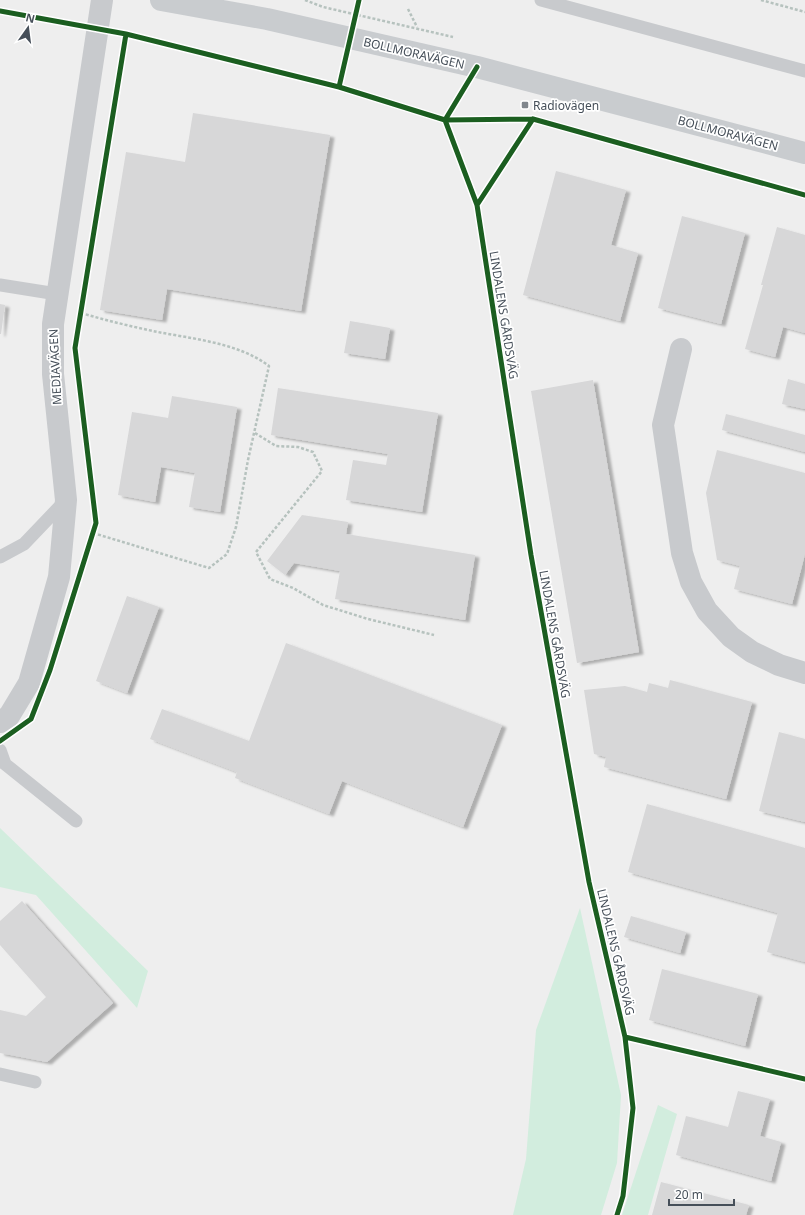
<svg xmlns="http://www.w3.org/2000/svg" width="805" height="1215" font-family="'Noto Sans',sans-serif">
	<defs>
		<filter id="shadow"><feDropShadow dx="4.5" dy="2.5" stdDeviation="1" flood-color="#0004"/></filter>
	</defs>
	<rect width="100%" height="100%" fill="#eee"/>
	<path fill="#d2edde" d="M0 828 148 971 137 1008 36 895 0 887Z
		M580 908 621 1095 617 1163 601 1215H513L526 1159 536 1030Z
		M658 1105 677 1114 648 1215H622Z"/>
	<path fill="#d7d7d8" filter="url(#shadow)" d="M193 113 330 135 301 311 167 289 162 320 100 310 126 152 185 162Z
		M556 171 626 190 611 245 638 253 620 321 523 295Z
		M682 216 745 233 721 324 658 308Z
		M777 227 805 235V333L783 327 775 357 745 349 763 285H761Z
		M0 304 5 305 1 334H0Z
		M350 321 390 328 385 359 344 353Z
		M788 379 805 384V409L782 404Z
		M593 380 639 652 577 663 531 391Z
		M278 388 438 413 422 512 346 500 353 460 386 465 388 454 271 435Z
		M172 396 237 407 220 512 189 507 195 473 161 467 155 502 118 495 132 412 168 418Z
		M726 414 805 435V452L722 430Z
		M717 450 805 473V554L792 604 734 589 740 566 717 560 706 493Z
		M302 515 348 522 346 534 475 555 465 620 335 599 340 571 294 563 285 575 267 561Z
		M127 596 159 607 127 693 96 681Z
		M286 643 502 725 463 827 342 781 329 814 235 778 237 772 150 739 162 709 249 741Z
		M670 680 752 702 726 799 604 767 606 757 594 754 584 690 625 686 647 692 649 683 668 688Z
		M779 732 805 739V822L759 811Z
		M647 804 805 848V962L767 952 778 913 628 872Z
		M22 901 113 1003 47 1062 0 1053V1010L26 1016 46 997 0 945V921Z
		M631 916 686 932 680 953 624 937Z
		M662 969 758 994 745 1046 649 1020Z
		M738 1091 770 1099 760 1136 781 1142 771 1181 676 1155 686 1116 728 1127Z
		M661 1182 749 1205 746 1215H652Z"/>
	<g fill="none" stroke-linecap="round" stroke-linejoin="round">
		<path stroke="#b6c2be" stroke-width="2.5" stroke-dasharray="3 2" stroke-linecap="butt" d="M305 0 323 7 453 37
			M761 0 805 12
			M408 9 417 27
			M81 313C105 320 129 326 153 331 191 339 237 342 269 366L248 460 236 527 227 554 209 568 93 533
			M255 433 276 446 298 447 313 452 322 471 256 552 270 579 293 588 323 605 368 619 434 635"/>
		<path stroke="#c8cacd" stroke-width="13" d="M541 0 805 71
			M0 285 57 294
			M0 557 24 544 66 500
			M0 750 5 764 76 821
			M0 1074 35 1082"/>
		<path stroke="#c8cacd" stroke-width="22" d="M681 349 663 425 682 553 691 582 707 611 731 637 752 652 779 665 805 673
			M0 722 9 716 29 683 59 577 66 500 53 374V324L102 0"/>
		<path stroke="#c9cccf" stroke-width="22" d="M161 0 267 19 477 67 805 153"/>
		<g stroke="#fff" stroke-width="8">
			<path id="cycleway" d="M0 11 126 34 339 87 445 120 533 119 805 195
				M477 67 445 120 477 205 531 555 589 882 625 1037 633 1108 623 1196 617 1215
				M339 87 359 0
				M477 205 533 119
				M0 741 31 719 50 670 96 523 75 348 126 34
				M625 1037 805 1079"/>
		</g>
		<use href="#cycleway" stroke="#1b5e20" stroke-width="5"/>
	</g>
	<rect fill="#81878d" stroke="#fff" stroke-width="1.5" x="521" y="101" width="8" height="8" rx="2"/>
	<g text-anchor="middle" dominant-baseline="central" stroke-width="3.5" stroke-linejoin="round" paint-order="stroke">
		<g font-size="12" fill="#464f59" stroke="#fff">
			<text transform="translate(414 53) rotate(13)">BOLLMORAVÄGEN</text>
			<text transform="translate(728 133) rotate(15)">BOLLMORAVÄGEN</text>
			<text transform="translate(504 315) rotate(81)">LINDALENS GÅRDSVÄG</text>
			<text transform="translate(55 367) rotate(-93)">MEDIAVÄGEN</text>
			<text transform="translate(555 634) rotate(80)">LINDALENS GÅRDSVÄG</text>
			<text transform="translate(616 952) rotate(77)">LINDALENS GÅRDSVÄG</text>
		</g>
		<g font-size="12" fill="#464f59" stroke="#fff" text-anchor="start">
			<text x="533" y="105">Radiovägen</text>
		</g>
	</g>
	<g transform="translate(28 28) rotate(14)" stroke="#ffffff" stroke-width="3" paint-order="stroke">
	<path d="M0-3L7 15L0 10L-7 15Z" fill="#464f59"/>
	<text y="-6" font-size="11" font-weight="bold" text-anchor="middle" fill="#464f59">N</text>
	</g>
	<path d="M669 1199v6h65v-6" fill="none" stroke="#464f59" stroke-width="2"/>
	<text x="675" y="1199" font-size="12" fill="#464f59" stroke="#ffffff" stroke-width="3" paint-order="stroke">20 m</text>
</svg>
